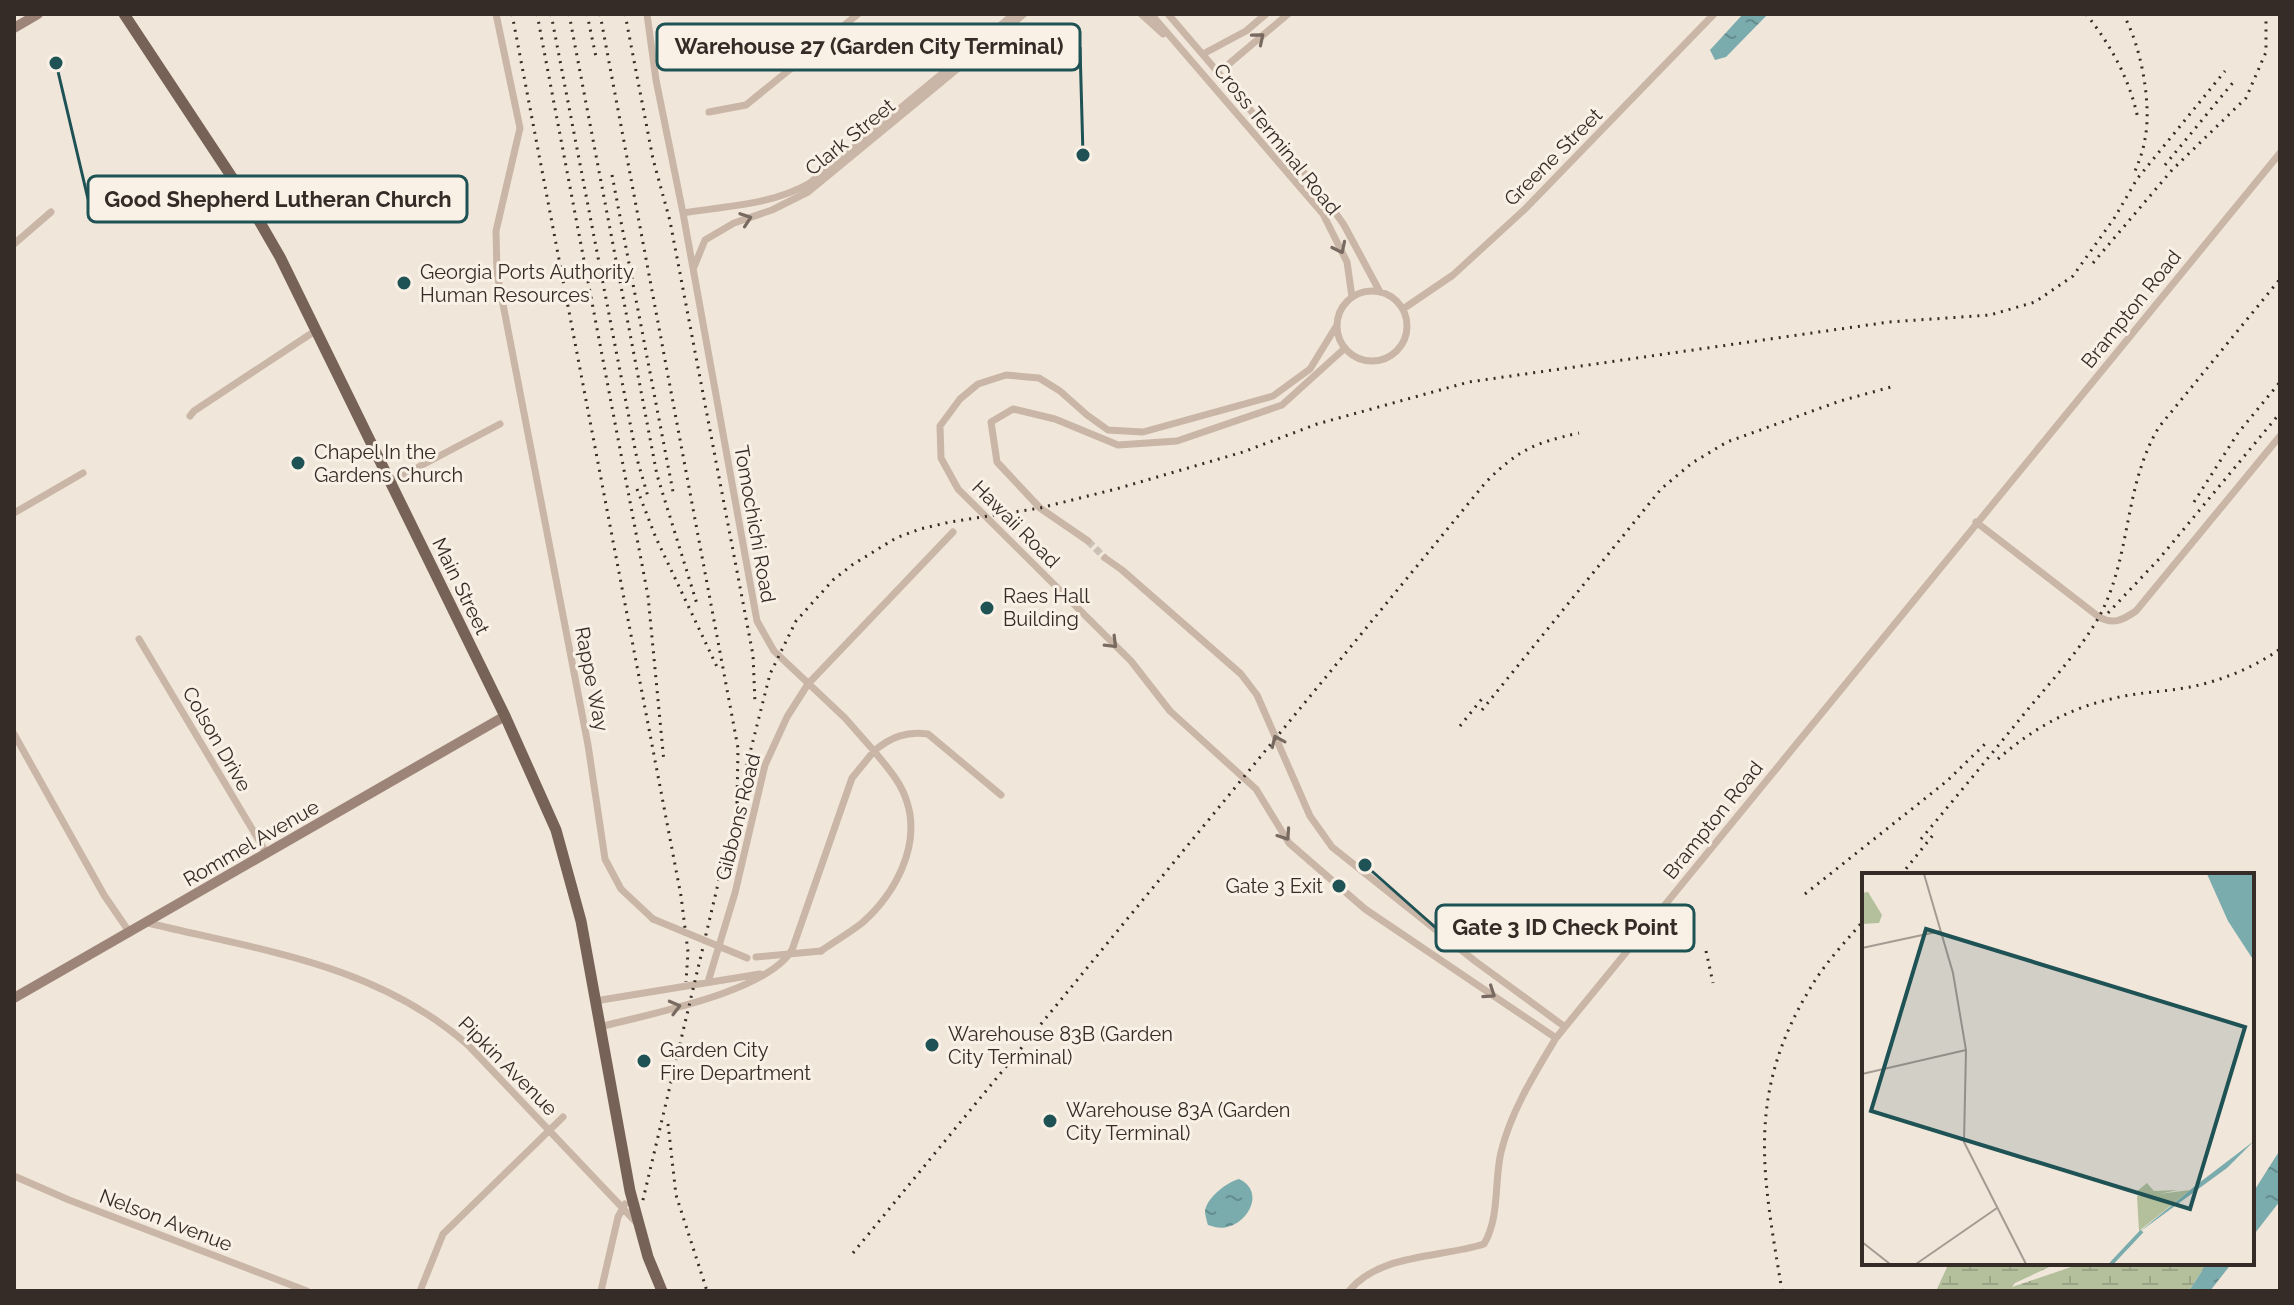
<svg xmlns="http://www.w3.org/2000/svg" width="2294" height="1305" font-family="Raleway,sans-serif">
	<defs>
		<pattern id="wetland-marsh" width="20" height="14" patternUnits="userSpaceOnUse" patternTransform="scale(2)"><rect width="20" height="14" fill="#b4bf9b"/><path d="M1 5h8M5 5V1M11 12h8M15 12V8" fill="none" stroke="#9ba486"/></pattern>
		<pattern id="water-ripples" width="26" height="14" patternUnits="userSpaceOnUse" patternTransform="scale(2)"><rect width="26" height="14" fill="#7aacad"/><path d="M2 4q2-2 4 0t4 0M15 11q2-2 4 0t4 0" fill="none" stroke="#658c8d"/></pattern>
	</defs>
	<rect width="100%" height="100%" fill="#f1e6da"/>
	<path fill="url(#wetland-marsh)" d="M1949 1263H2058L2015 1283 2012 1287 2083 1263H2207L2189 1291H1936Z"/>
	<path fill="url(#water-ripples)" d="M1743 14H1768L1726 57 1715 60 1710 50Z
		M2280 1150V1201L2252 1237V1194Z
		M1239 1179C1265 1191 1249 1222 1227 1227 1220 1229 1215 1227 1208 1225 1207 1222 1205 1214 1205 1212 1206 1198 1227 1182 1239 1179Z
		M2207 1263H2232L2210 1291H2189Z"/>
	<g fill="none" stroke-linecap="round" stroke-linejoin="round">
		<path stroke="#cbc1b6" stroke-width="7" stroke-dasharray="7 3.5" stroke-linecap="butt" d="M1088 541 1105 558"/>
		<path stroke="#c9b6a6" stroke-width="7" d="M496 14 520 128 496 231 497 273 588 745 605 859 621 889 653 919
			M1141 14 1163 34
			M1151 14 1323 214 1347 262 1352 297
			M1168 14 1323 195 1344 225 1380 292
			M1203 54 1246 31 1266 14
			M1230 63 1288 14
			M709 112 746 105 858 14
			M683 213C726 206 772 205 810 183L1014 14
			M14 244 51 212
			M694 267 705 240 734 223 772 210 808 192 1024 14
			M1337 326a35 35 0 1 1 70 0a35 35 0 1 1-70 0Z
			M1403 309 1453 275 1525 209 1714 14
			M1337 325 1310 369 1273 396 1143 432 1108 430 1087 415 1060 391 1039 378 1006 375 978 384 960 399 940 426 941 458 958 489 1131 661 1170 711 1256 789 1289 843 1365 909 1556 1038
			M190 416 194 411 315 331
			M390 482 500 424
			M14 513 83 473
			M1976 522 2099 617C2113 625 2123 620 2136 611L2280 436
			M1088 541 1040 508 997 462 991 422 1013 409 1055 419 1118 445 1177 441 1282 405 1345 348
			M1105 558 1122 570 1241 674 1257 695 1310 816 1332 847 1475 961 1565 1027
			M139 639 267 854
			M14 734 104 895 130 933
			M148 923C263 951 376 964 468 1045L635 1221
			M821 951C834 942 849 933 862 923 895 894 921 846 907 802 901 782 887 767 874 751 891 737 906 731 928 734L1001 795
			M708 982 735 893 765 765 787 717 808 684 953 532
			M595 1001 760 974
			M600 1027C648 1014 766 993 792 950L852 778 874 751 845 718 774 651 757 621 683 213 656 80 647 14
			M14 1176 69 1200 307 1291
			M420 1291 443 1234 563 1117
			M601 1291 618 1217 625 1204
			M1349 1291C1380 1253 1441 1258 1484 1244 1500 1217 1494 1182 1501 1152 1511 1111 1535 1073 1556 1038L2280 153"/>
		<path stroke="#9c8578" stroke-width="10" d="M14 28 38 14
			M14 998 505 716"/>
		<path stroke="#776258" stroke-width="11" d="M124 14 247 200 280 257 505 716 556 830 581 921 630 1191 648 1257 662 1291"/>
		<path stroke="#352b27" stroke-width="3" stroke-dasharray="2 6" stroke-linecap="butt" d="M512 14 681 896 688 952 686 982
			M537 14 648 596 664 762
			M551 14 637 459 649 500
			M569 14 657 475 697 604
			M587 14 596 57
			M600 14 738 748 737 804 642 1204
			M625 14 653 159 670 221 753 655 755 703
			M2086 14C2111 45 2130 80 2138 119
			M2123 14C2141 45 2152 104 2145 139 2143 152 2138 164 2133 176
			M2165 165 2235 80
			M612 175 674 497
			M2093 263 2172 170 2246 98 2266 52V14
			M637 489 656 538 719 671
			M2194 502 2238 433 2280 382
			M2108 613 2159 559 2280 413
			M1482 710 1661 489 1692 463 1727 442 1840 401 1891 387
			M1460 726 1485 695
			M1998 759C2031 730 2067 709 2111 699 2137 692 2164 692 2190 687 2221 681 2255 667 2280 649
			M737 804 770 674 796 621 833 580 852 565 896 538 920 529 950 522 1040 508 1116 489 1243 452 1317 424 1469 382 1889 322 1990 315 2035 302 2073 276 2115 217 2137 179 2225 71
			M1921 839C1957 796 1993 752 2029 708 2053 679 2080 650 2099 617 2132 556 2123 487 2159 427L2280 279
			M1901 875 1933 835
			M1805 894 1947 781 1985 744
			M1706 951 1713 983
			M668 1124 676 1195 707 1291
			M853 1253 1486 482C1518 450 1534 443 1579 433
			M1782 1291C1763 1175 1745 1095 1811 987 1825 963 1846 941 1864 920"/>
		<path stroke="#c9b6a6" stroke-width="7" d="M653 919 747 958
			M756 957 821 951"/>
	</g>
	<defs><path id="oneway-chevron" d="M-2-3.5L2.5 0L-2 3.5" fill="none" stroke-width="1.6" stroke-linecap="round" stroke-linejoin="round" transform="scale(2)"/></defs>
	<g stroke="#786a60">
		<use href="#oneway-chevron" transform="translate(1259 38) rotate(-40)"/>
		<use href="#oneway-chevron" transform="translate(746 219) rotate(-19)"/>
		<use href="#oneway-chevron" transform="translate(1340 248) rotate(64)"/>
		<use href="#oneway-chevron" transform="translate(1112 643) rotate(45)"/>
		<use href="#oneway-chevron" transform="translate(1277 741) rotate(-114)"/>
		<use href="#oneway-chevron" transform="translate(1285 835) rotate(56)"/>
		<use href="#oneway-chevron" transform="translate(1490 993) rotate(34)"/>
		<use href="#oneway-chevron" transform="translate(675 1007) rotate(-15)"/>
	</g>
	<g fill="#1e5255" stroke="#f9f0e6" stroke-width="3">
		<circle cx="404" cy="283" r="8"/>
		<circle cx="298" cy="463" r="8"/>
		<circle cx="987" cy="608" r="8"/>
		<circle cx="1339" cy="886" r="8"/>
		<circle cx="932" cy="1045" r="8"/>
		<circle cx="644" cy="1061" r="8"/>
		<circle cx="1050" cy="1121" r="8"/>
	</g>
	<g text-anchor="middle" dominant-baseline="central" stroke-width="6" stroke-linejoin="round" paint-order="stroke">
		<g font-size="20" fill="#352b27" stroke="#f9f0e6">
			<text transform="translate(850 137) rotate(-39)">Clark Street</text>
			<text transform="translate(1277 139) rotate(51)">Cross Terminal Road</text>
			<text transform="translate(1553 157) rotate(-45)">Greene Street</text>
			<text transform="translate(2131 309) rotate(-51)">Brampton Road</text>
			<text transform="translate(755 524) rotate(80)">Tomochichi Road</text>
			<text transform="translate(1016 524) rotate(45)">Hawaii Road</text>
			<text transform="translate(461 586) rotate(64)">Main Street</text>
			<text transform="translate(592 679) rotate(79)">Rappe Way</text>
			<text transform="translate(217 739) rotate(60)">Colson Drive</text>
			<text transform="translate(738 817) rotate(-76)">Gibbons Road</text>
			<text transform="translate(1713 820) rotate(-51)">Brampton Road</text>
			<text transform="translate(251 843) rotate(-30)">Rommel Avenue</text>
			<text transform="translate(508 1066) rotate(45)">Pipkin Avenue</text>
			<text transform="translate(166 1220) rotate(21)">Nelson Avenue</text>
		</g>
		<g font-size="20" fill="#352b27" stroke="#f9f0e6" text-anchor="start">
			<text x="420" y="272">Georgia Ports Authority<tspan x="420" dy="23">Human Resources</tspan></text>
			<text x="314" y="452">Chapel In the<tspan x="314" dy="23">Gardens Church</tspan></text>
			<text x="1003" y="596">Raes Hall<tspan x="1003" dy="23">Building</tspan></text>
			<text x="1323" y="886" text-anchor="end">Gate 3 Exit</text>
			<text x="948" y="1034">Warehouse 83B (Garden<tspan x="948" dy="23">City Terminal)</tspan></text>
			<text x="660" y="1050">Garden City<tspan x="660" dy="23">Fire Department</tspan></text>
			<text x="1066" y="1110">Warehouse 83A (Garden<tspan x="1066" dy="23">City Terminal)</tspan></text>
		</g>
	</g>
	<g transform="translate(1862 873)">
		<rect width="392" height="392" fill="#f1e6da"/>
		<path d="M6 19 20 42 17 50 0 51V20ZM285 310 292 318 316 317 297 321 328 317 277 358 275 323 283 321 274 319Z" fill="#b4bf9b"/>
		<path d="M345 1H392V88L366 48ZM392 268 365 295 276 360 333 313Z" fill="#7aacad"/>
		<path fill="none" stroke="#7aacad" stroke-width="4" d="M249 391 280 358"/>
		<path fill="none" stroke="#a69b92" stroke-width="2" d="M62 1 91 100 104 177 102 269 164 391M0 75 79 58M0 201 104 177M0 369 28 391M54 391 135 335"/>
		<path fill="#1e5255" fill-opacity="0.15" stroke="#1e5255" stroke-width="4" d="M64 56 383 154 328 336 9 238Z"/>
		<rect width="392" height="392" fill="none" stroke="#352b27" stroke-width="4"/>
	</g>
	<path fill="none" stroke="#1e5255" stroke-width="3" d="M1083 155L1080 47M56 63L88 199M1365 865L1436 928"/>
	<g fill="#1e5255" stroke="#f9f0e6" stroke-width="3">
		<circle cx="1083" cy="155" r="8"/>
		<circle cx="56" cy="63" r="8"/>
		<circle cx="1365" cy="865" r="8"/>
	</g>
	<g fill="#f9f0e6" stroke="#1e5255" stroke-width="3">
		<rect x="657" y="24" width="423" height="46" rx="8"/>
		<rect x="88" y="176" width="379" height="46" rx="8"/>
		<rect x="1436" y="905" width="258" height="46" rx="8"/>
	</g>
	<g font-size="22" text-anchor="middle" font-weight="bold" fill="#352b27">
		<text x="869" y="54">Warehouse 27 (Garden City Terminal)</text>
		<text x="278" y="207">Good Shepherd Lutheran Church</text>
		<text x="1565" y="935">Gate 3 ID Check Point</text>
	</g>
	<rect width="2294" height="1305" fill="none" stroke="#352b27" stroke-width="32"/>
</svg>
